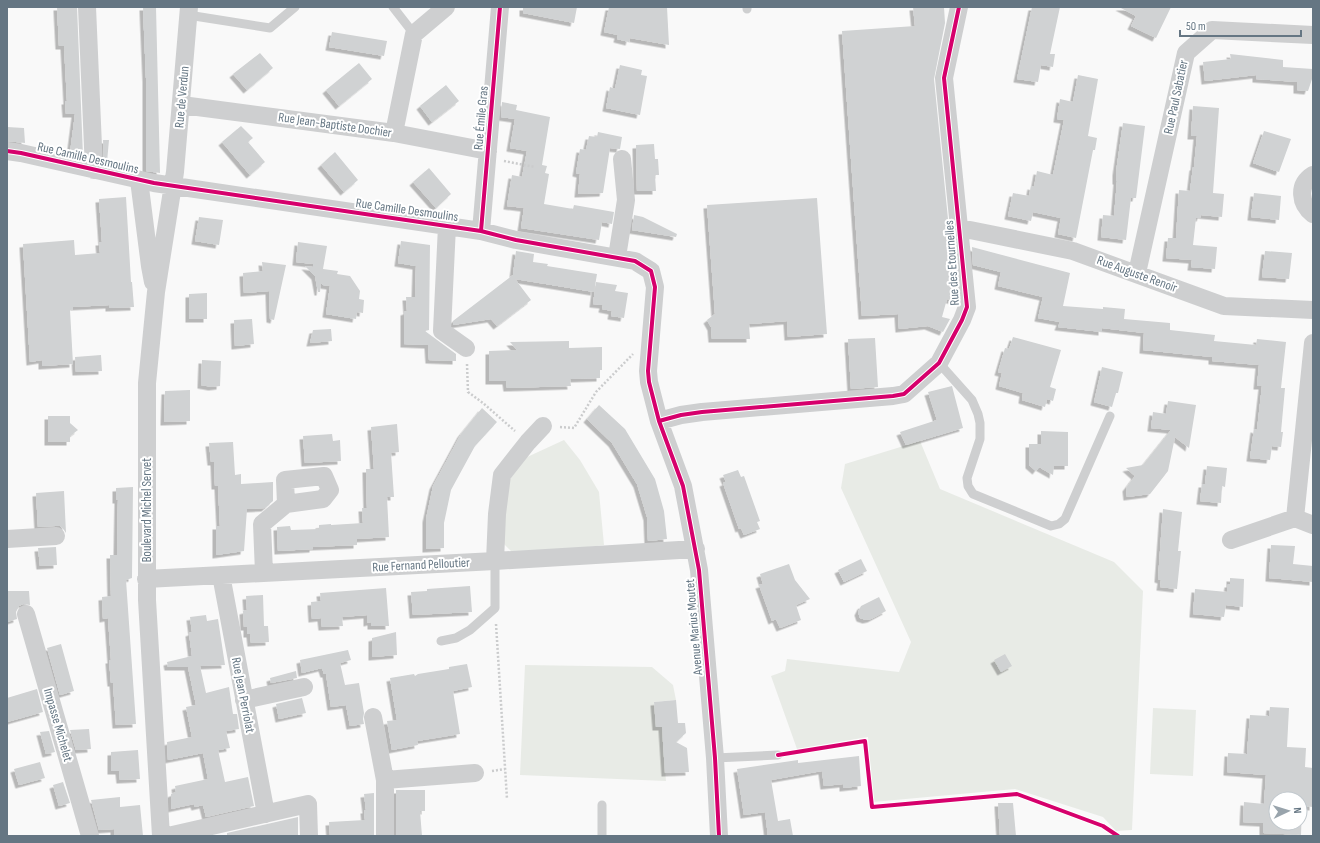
<svg xmlns="http://www.w3.org/2000/svg" width="1320" height="843" font-family="'Sofia Sans Condensed',sans-serif">
	<defs>
		<filter id="shadow"><feDropShadow dx="-3.5" dy="3.5" stdDeviation="0" flood-color="#0004"/></filter>
	</defs>
	<rect width="100%" height="100%" fill="#f9f9f9"/>
	<path fill="#e8ebe6" d="M564 440 580 460 599 492 604 545 516 556 504 544 505 486 525 458Z
		M920 441 940 489 1114 562 1143 591 1132 830 1116 831 1103 817 1015 789 873 802 868 737 797 749 771 676 785 671 787 659 899 672 911 642 841 488 845 464Z
		M525 665 652 667 673 685 676 700 654 702 656 727 672 726 663 746 666 781 520 775Z
		M1153 708 1196 710 1193 776 1150 774Z"/>
	<path fill="#d0d2d3" fill-rule="evenodd" filter="url(#shadow)" d="M57 7H77L83 156 70 153 75 114H66L65 101H67L64 46H59Z
		M143 7H156L160 173 146 171V79Z
		M523 7H577L574 23 523 13Z
		M609 7H667L669 45 630 38 629 42 617 39 618 35 604 32Z
		M913 7H944L945 23 934 79 952 259H951L954 301 947 299 942 317 950 319 943 332 928 326 899 329 898 314 862 316 842 31 915 26Z
		M1032 7H1060L1050 54H1055L1053 67 1041 65 1038 82 1017 79Z
		M1119 7H1171L1156 38 1131 26 1136 16Z
		M332 32 387 41 384 56 329 47Z
		M260 53 273 68 247 90 233 74Z
		M1230 54 1283 60V67L1313 69V76L1308 91 1297 90V82L1256 79V75L1205 81 1203 62 1231 59Z
		M359 63 372 79 339 106 326 90Z
		M620 65 642 70 641 75 647 76 640 115 606 108 610 87 615 89Z
		M1078 75 1098 79 1088 136 1097 138 1095 150H1093L1076 238 1058 234 1061 218 1033 212 1031 221 1008 216 1013 193 1029 196 1031 186 1034 187 1037 171 1053 175 1064 120 1057 119 1060 99 1073 102Z
		M446 85 459 101 432 122 420 106Z
		M502 102 517 105 516 110 550 117 542 165 547 166 545 173 549 174 544 204 573 209 574 205 614 212 612 224 602 222 599 240 521 228 524 208 507 206 512 175 522 177 527 151 510 148 515 119 501 117Z
		M1193 106 1219 108 1213 193 1224 194 1222 217 1201 215 1200 218H1196L1193 245 1217 247 1215 269 1191 267 1192 260 1166 258 1168 238H1176L1179 190 1190 191 1193 167H1194L1197 136H1191Z
		M1123 123 1145 126 1136 198H1131L1126 240 1101 237 1103 215 1114 216 1117 181H1116V172Z
		M241 126 253 138 248 142 265 162 250 175 222 142Z
		M7 127 24 128 25 143 7 141Z
		M1264 131 1291 139 1279 172 1253 163Z
		M598 132 622 137 620 149 610 148 603 193 578 194 580 174 576 173 580 149 586 150 589 136 597 137Z
		M103 140H109L107 162 104 161Z
		M654 144 655 159H658L659 175H655L656 191H637L636 145Z
		M335 152 358 180 344 192 321 165Z
		M429 168 451 194 436 208 413 182Z
		M1254 193 1281 196 1279 220 1251 217Z
		M126 197 131 282H132L134 307 109 308V305L73 307V309L70 310 73 364 42 366V360L30 362 23 244 74 240 75 255 100 253 99 242H102L99 199Z
		M817 198 827 334 788 337 787 321 749 324 750 339H712L711 327 707 320 715 314 707 205Z
		M634 215 643 217 677 234 676 237 632 230Z
		M199 217 223 220 219 245 195 241Z
		M401 241 430 245 429 330 425 331 456 354V361L429 360 428 345 404 344V312L407 311 406 297H415L416 266 398 263Z
		M298 242 327 246 323 269 338 271 337 274 350 276 360 291 359 299 364 300 363 313 357 312 356 319 326 314 330 286 323 285 321 283 320 292H318L315 276 305 266 313 267V264L296 262Z
		M972 247 1070 273 1063 306 1103 309V307L1125 309 1124 319 1170 323V330L1215 335 1214 341 1256 345 1257 339 1286 342 1281 388H1285L1281 432H1283L1281 447 1272 446 1270 460 1250 458 1254 429 1257 430 1262 386H1257L1259 365 1212 361V357L1143 350 1144 333 1102 328V332L1058 327 1060 322 1038 318 1043 297 998 286 1001 272 973 265Z
		M516 251 534 254 533 262 548 264 547 266 597 274 594 292 515 279 531 300 497 326 491 319 453 325V321L513 275Z
		M1265 251 1292 253 1289 279 1262 277Z
		M262 262 286 265 274 320 270 319 269 291 244 293 243 273 263 271Z
		M596 282 617 285 615 291 628 293 624 318 611 316 612 311 602 309 603 305 593 304Z
		M207 293V319H189V294Z
		M252 319 254 344 235 346 234 320Z
		M331 329 332 341 310 343 313 330Z
		M1013 337 1061 350 1050 387 1056 389 1053 401 1047 399 1045 407 1022 400 1023 393 999 386 1002 373 998 372 1005 348 1009 349Z
		M875 338 878 387 851 389 848 339Z
		M569 341V348L602 347V370H600V378L570 379 571 386 507 388 506 381H489V351L517 350 510 342Z
		M101 355 102 371 76 372 75 357Z
		M202 360 221 361 220 386 212 387 201 385Z
		M1102 367 1123 372 1118 393H1116L1112 407 1094 402Z
		M952 386 963 428 906 445 900 432 937 420 928 392Z
		M190 390V421L164 422 165 391Z
		M1168 401 1196 405 1189 448 1175 437 1168 471 1150 494 1127 497 1126 488 1135 476 1126 468 1143 465 1171 430 1151 428 1153 412 1166 414Z
		M599 405 625 429 655 479 664 511 667 539 648 541 647 517 637 484 612 443 587 419Z
		M482 408 497 422 475 446 451 490 444 523V548L426 549V519L433 486 461 434Z
		M48 416H70V423L78 430 70 436V442H48Z
		M397 424 399 452 391 453 394 497H387L389 537 357 539V545L313 547V549L278 551 277 527 290 526 291 530 319 529V525L331 524V525L363 523 362 508H367L366 469H374L371 427Z
		M1041 431 1068 432V466H1054L1053 475 1039 467 1036 471 1029 465V444H1041Z
		M332 434 333 441 340 440 341 461 305 463 303 436Z
		M233 442 235 475 241 474V484L273 482V501L265 508 247 509 244 551 216 555V526H220L218 486H215L214 462H211L209 443Z
		M1207 466 1227 468 1225 487 1222 486 1221 503 1200 501 1202 484H1205Z
		M738 470 741 477 744 476 760 521 757 522 760 529 744 535 741 528 739 529 723 483 726 482 723 475Z
		M133 487 132 578 126 580 136 724 116 725 113 683H111L109 660H111L108 618 103 619 102 597 111 596 110 555H117L118 500H116V488Z
		M64 491 66 533 64 530 60 526H55L38 527 36 493Z
		M1163 509 1182 512 1178 551H1181L1177 589 1160 587 1161 580 1158 579Z
		M1271 545 1295 546 1293 564 1313 566V582L1269 578Z
		M56 547 57 565 40 566 38 548Z
		M861 559 867 571 844 582 838 570Z
		M789 564 795 580 810 599 796 605 801 620 780 628 776 619 772 621 759 585 763 584 760 574Z
		M1230 578 1244 579 1243 607 1226 605 1224 617 1193 614 1195 589 1227 592 1228 584H1230Z
		M470 586 472 612 413 615 411 592 427 591V589Z
		M386 588 389 626H371V622L367 623V615L342 617 343 626 322 627 321 618 312 619 311 602 321 601 320 593Z
		M7 591H29L30 605 23 604 19 606 16 612 17 619 7 622Z
		M263 595 264 626H268L269 642 251 643 250 634H247V627H244L243 611 247 610 246 596Z
		M879 597 886 611 871 619 866 620 860 618 858 612 861 606Z
		M206 615 207 621 218 619 225 665 200 666 206 693 229 687 233 714H237L239 729 226 731 230 748 218 750 225 782 248 777 254 806 206 817 203 805 195 807 194 804 171 809V794L176 792 175 786 208 779 203 753 168 760 167 742 192 737 186 707 196 705 188 667H168L167 662 192 656 189 633 192 632 190 617Z
		M396 632 397 655 372 657V638Z
		M61 644 74 691 60 695 47 648Z
		M348 650 351 660 340 663 345 685 359 683 364 713 363 719 364 724 350 726 346 705 331 707 326 674H324L322 668 302 673 300 660Z
		M1005 654 1012 666 1001 672 994 660Z
		M467 664 472 687 453 691 460 734 417 741 418 745 392 750 387 721 397 720 390 678 414 674 415 676 418 674 449 669V667Z
		M296 671 297 678 271 683 270 678Z
		M37 689 43 712 7 722V698Z
		M302 698 306 713 279 719 276 704Z
		M676 700 678 723H685L686 733 676 742 687 748 689 772 665 773 662 727H656L654 702Z
		M1270 707 1289 708 1287 747 1306 748 1305 767 1313 768V807L1302 806 1301 835 1263 833V823L1243 822 1244 802 1264 804 1266 775 1227 772 1228 753 1247 754 1250 715 1269 716ZM1276 799H1300V823H1276Z
		M89 729 91 749 76 750 70 730Z
		M49 731 55 752 46 754 40 732Z
		M138 750 140 779 120 780 119 771H111V752Z
		M859 756 861 786 843 788V784L824 786 822 771 771 780 778 821 790 819 793 836H768L765 812 744 815 737 769 798 760V763Z
		M40 762 45 778 19 785 14 769Z
		M63 782 70 803 59 806 53 785Z
		M396 790H425V811H420L422 836H396Z
		M374 793V836H330L329 822 365 820 364 810H366L364 794Z
		M120 797V807L140 805 143 836H114V829L99 830 91 800Z
		M998 803H1013L1016 836H1000Z
		M298 817V836H227V833Z"/>
	<g fill="none" stroke-linecap="round" stroke-linejoin="round">
		<path stroke="#cbcccd" stroke-width="2.5" stroke-dasharray="2 2" stroke-linecap="butt" d="M504 161 535 167
			M467 364 468 392 483 403 515 431
			M560 427 574 428 596 392 633 354
			M496 624 507 799
			M789 753 865 741 872 807 1017 794 1103 826 1118 836
			M492 771 505 769"/>
		<path stroke="#cecfd0" stroke-width="9" d="M393 7 414 34
			M747 7V9
			M188 15 270 28 295 7
			M939 363 972 400 978 414 980 423V439L967 478 968 486 973 494 1051 526 1059 524 1065 519 1110 416
			M441 641 456 638 470 630 495 608V561
			M715 758 778 755
			M602 836V805"/>
		<path stroke="#cecfd0" stroke-width="18" d="M87 7 94 170
			M182 105 394 133 488 151
			M394 133 414 34 446 7
			M7 151 21 153 154 183 481 231 516 240 635 261 651 271 655 287 648 371 649 382 659 421 683 486 699 570 715 758 719 836
			M1313 175C1297 185 1300 204 1313 214
			M139 180 150 266 153 282
			M447 226 442 331 466 348
			M481 231 500 7
			M960 231 970 230 1073 251 1224 306 1313 310
			M617 257 626 200 622 159
			M1137 273 1186 53 1212 30 1313 35
			M659 421 681 415 702 412 893 396 904 394 939 363 962 320 967 307 944 78 959 7
			M1295 518 1313 343
			M7 539 56 536
			M1231 540 1295 518 1313 525
			M495 561 497 514 502 475 528 442 543 426
			M264 573 262 524 286 504 323 499 330 490 324 476 285 480 286 504
			M221 575 266 814
			M146 579 495 561 696 549
			M26 614 90 836
			M244 700 304 687
			M373 717 385 780V836
			M385 780 475 773
			M161 836 147 600V383L156 292 175 172 189 7
			M168 836 308 804 309 836"/>
		<g stroke="#fff" stroke-width="6">
			<path id="cycleway" d="M7 151 21 153 154 183 481 231 516 240 635 261 651 271 655 287 648 371 649 382 659 421 683 486 699 570 715 758 719 836
				M481 231 500 7
				M659 421 681 415 702 412 893 396 904 394 939 363 962 320 967 307 944 78 959 7
				M778 755 865 741 872 807 1017 794 1103 826 1118 836"/>
		</g>
		<use href="#cycleway" stroke="#d6006c" stroke-width="4"/>
	</g>
	<g text-anchor="middle" dominant-baseline="central" stroke-width="4" stroke-linejoin="round" paint-order="stroke">
		<g font-size="13" fill="#657683" stroke="#fff">
			<text transform="translate(182 97) rotate(-85)">Rue de Verdun</text>
			<text transform="translate(1176 97) rotate(-78)">Rue Paul Sabatier</text>
			<text transform="translate(481 118) rotate(-85)">Rue Émile Gras</text>
			<text transform="translate(335 125) rotate(8)">Rue Jean-Baptiste Dochier</text>
			<text transform="translate(88 158) rotate(13)">Rue Camille Desmoulins</text>
			<text transform="translate(407 210) rotate(8)">Rue Camille Desmoulins</text>
			<text transform="translate(952 263) rotate(-94)">Rue des Etournelles</text>
			<text transform="translate(1137 274) rotate(20)">Rue Auguste Renoir</text>
			<text transform="translate(147 510) rotate(-90)">Boulevard Michel Servet</text>
			<text transform="translate(421 565) rotate(-3)">Rue Fernand Pelloutier</text>
			<text transform="translate(694 627) rotate(-95)">Avenue Marius Moutet</text>
			<text transform="translate(243 695) rotate(79)">Rue Jean Perriolat</text>
			<text transform="translate(58 725) rotate(74)">Impasse Michelet</text>
		</g>
	</g>
	<rect width="1320" height="843" fill="none" stroke="#657683" stroke-width="16"/>
	<g transform="translate(1288 811) rotate(86)"><circle r="19" fill="#ffffff" stroke="#c1c8cd"/>
	<path d="M0-3L7 15L0 10L-7 15Z" fill="#99a4ac"/>
	<text y="-6" font-size="11" font-weight="bold" text-anchor="middle" fill="#657683">N</text>
	</g>
	<path d="M1180 30v6h121v-6" fill="none" stroke="#657683" stroke-width="2"/>
	<text x="1186" y="30" font-size="12" fill="#657683" stroke="#ffffff" stroke-width="3" paint-order="stroke">50 m</text>
</svg>
